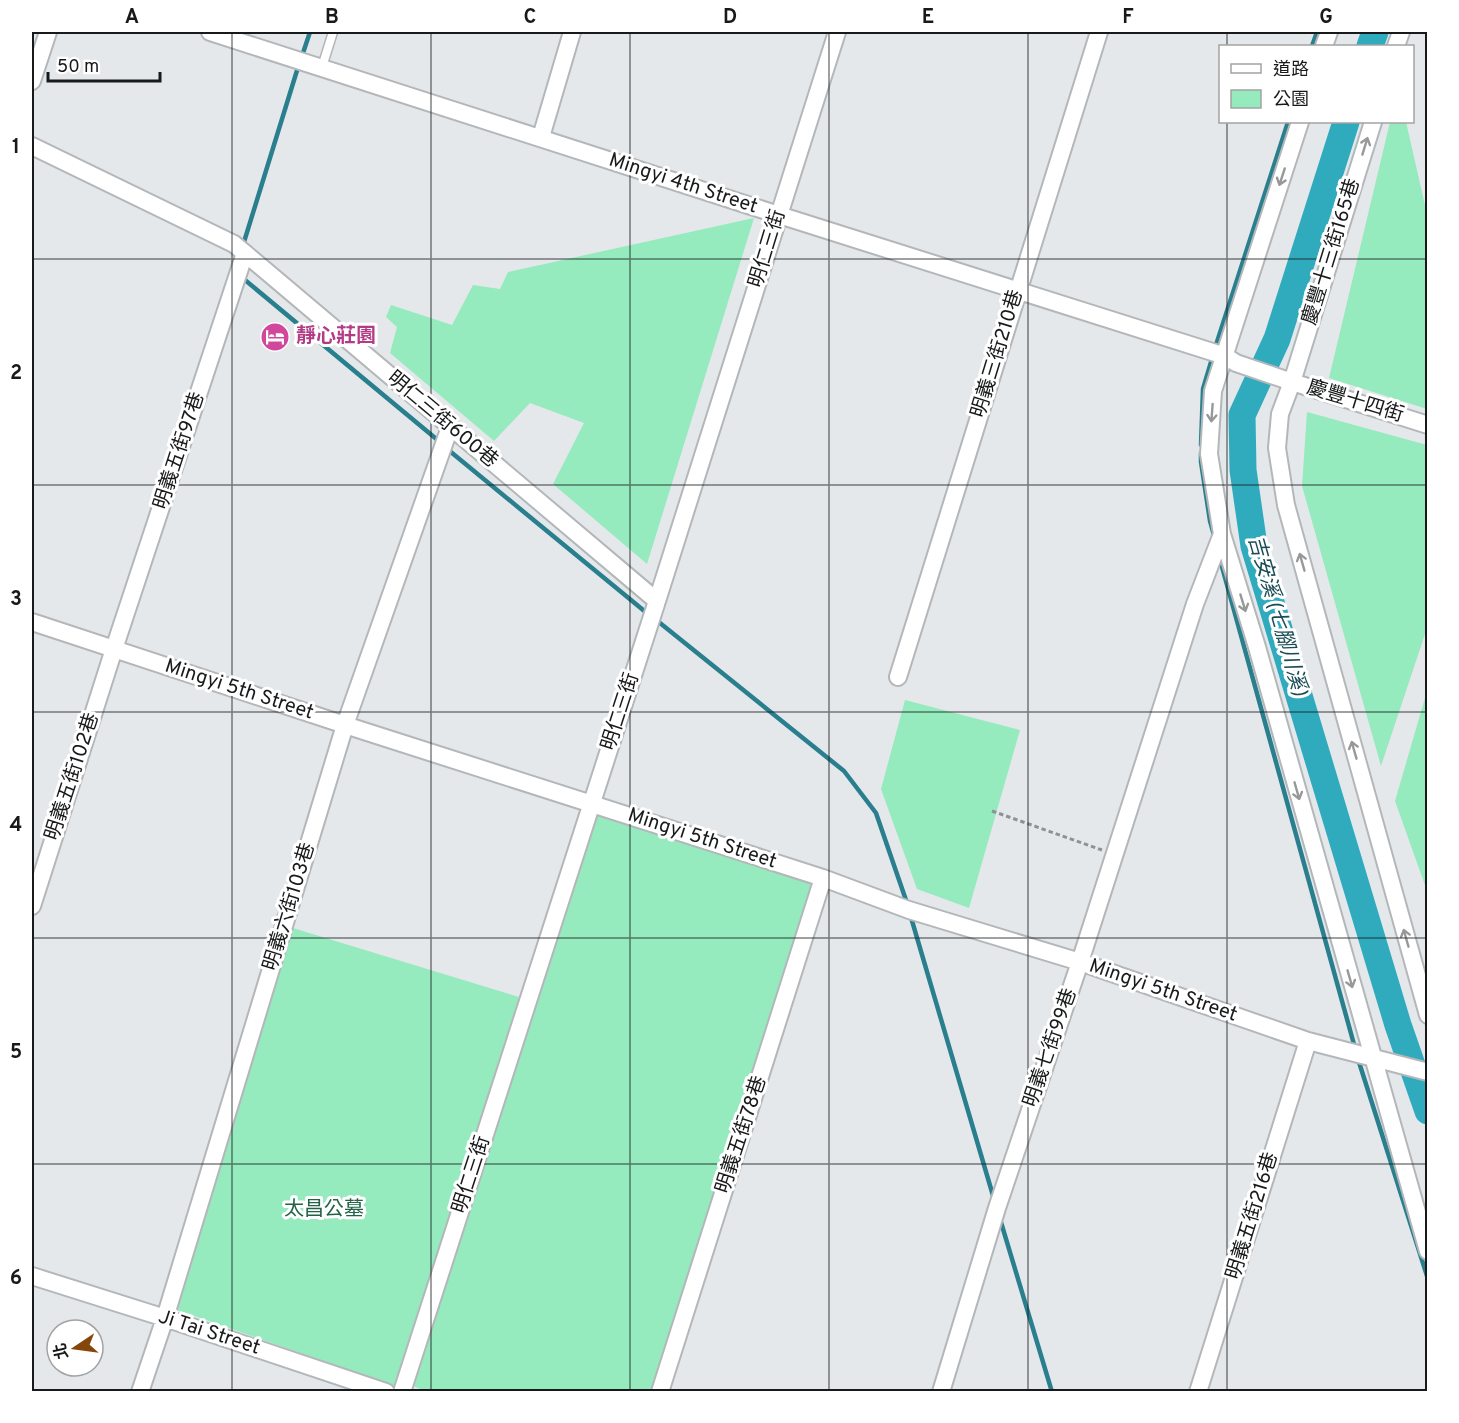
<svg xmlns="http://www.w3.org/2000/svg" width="1459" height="1423" font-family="Overpass,'Noto Sans TC',sans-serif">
	<rect width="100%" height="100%" fill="#e4e8eb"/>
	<path fill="#95eabe" d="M1390 122H1406L1427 214V409L1329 378Z
		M754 218 647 564 553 484 584 423 530 403 494 441 390 353 397 327 386 317 391 305 452 325 473 285 500 289 508 272Z
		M1307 412 1427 445V628L1381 766 1302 486Z
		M1427 691 1428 891H1427L1395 801Z
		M905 700 1020 730 969 908 917 889 881 789Z
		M593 810 817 880 724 1160 654 1391 428 1392 413 1386Z
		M283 925 519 997 400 1388 163 1305Z"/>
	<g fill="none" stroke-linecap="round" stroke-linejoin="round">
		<path stroke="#297f8d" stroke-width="4.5" d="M1312 46 1317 32
			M302 56 310 32
			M244 242 299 64
			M245 280 440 442
			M1201 445 1203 389 1217 342 1288 122
			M446 448 648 614
			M1201 453V462L1210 521 1215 539
			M1219 556 1355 1048
			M655 619 844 771 876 813 908 906
			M910 914 994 1199
			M1358 1059 1428 1279
			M1000 1219 1052 1392"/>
		<path stroke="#30abbe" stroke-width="27" d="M1370 46 1375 32
			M1346 122 1277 339 1242 415 1243 470 1254 546 1398 1025 1428 1111"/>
		<g stroke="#b4b7ba" stroke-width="11">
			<path id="service" d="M322 67 333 32"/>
		</g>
		<g stroke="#b4b7ba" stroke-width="20">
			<path id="minor" d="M210 32 779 215 1225 356 1236 363 1292 382 1428 425
				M1324 46 1329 32
				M1396 46 1401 32
				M32 81 48 32
				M1300 122 1213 391 1209 454 1222 534 1257 647 1428 1251
				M1373 122 1292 382 1280 414 1277 448 1286 505 1428 1015
				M541 137 572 32
				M32 146 234 244 657 601
				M32 622 345 725 823 878 909 910 1080 962 1308 1041 1428 1072
				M898 677 1099 32
				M32 906 114 649 245 253
				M32 1276 165 1318 386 1392
				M140 1392 165 1318 345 725 450 427
				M402 1392 657 601 837 32
				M660 1392 823 878
				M941 1392 997 1208 1080 962 1195 604 1222 534
				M1198 1392 1308 1041"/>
		</g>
		<path stroke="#8f9294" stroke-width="3" stroke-dasharray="4.5 3" stroke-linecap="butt" d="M992 811 1102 850"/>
		<use href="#service" stroke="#fff" stroke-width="8"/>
		<use href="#minor" stroke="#fff" stroke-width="16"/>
	</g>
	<defs><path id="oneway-shaft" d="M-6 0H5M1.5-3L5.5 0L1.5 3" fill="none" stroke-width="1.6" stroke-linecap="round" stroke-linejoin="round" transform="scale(1.5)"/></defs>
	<g stroke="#979898">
		<use href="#oneway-shaft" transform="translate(1365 146) rotate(-73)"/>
		<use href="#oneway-shaft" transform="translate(1282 177) rotate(108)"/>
		<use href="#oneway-shaft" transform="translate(1212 413) rotate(94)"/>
		<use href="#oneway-shaft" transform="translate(1302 562) rotate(-106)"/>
		<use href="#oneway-shaft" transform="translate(1243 603) rotate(73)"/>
		<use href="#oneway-shaft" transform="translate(1354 750) rotate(-106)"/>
		<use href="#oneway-shaft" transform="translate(1297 791) rotate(74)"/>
		<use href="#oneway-shaft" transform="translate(1406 938) rotate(-106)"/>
		<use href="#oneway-shaft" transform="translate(1350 979) rotate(74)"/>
	</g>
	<path fill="none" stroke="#18191a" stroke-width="1.5" stroke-opacity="0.55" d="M232 32V1392M431 32V1392M630 32V1392M829 32V1392M1028 32V1392M1227 32V46M1227 122V1392M32 259H1428M32 485H1428M32 712H1428M32 938H1428M32 1164H1428"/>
	<defs>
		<g id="hotel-disc" transform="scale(1.5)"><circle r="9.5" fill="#d1479c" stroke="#fff"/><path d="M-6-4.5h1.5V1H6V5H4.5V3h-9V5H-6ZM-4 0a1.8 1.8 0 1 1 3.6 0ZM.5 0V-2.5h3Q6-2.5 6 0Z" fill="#fff"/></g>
	</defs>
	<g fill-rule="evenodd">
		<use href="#hotel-disc" x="275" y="337"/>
	</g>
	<g text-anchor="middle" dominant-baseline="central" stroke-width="6" stroke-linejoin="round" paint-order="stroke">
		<g font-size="20" fill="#18191a" stroke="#fff">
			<text transform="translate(683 184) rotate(18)">Mingyi 4th Street</text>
			<text transform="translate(768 249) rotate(-73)">明仁三街</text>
			<text transform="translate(1332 252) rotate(-73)">慶豐十三街165巷</text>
			<text transform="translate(998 354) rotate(-73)">明義三街210巷</text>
			<text transform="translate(1355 402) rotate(17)">慶豐十四街</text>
			<text transform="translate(442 420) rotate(40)">明仁三街600巷</text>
			<text transform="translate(180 451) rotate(-72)">明義五街97巷</text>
			<text transform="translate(239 690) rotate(18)">Mingyi 5th Street</text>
			<text transform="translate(621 712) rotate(-72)">明仁三街</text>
			<text transform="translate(73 777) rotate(-72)">明義五街102巷</text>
			<text transform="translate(702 839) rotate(18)">Mingyi 5th Street</text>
			<text transform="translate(290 907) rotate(-73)">明義六街103巷</text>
			<text transform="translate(1163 991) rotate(19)">Mingyi 5th Street</text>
			<text transform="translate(1051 1048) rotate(-71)">明義七街99巷</text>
			<text transform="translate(742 1135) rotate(-72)">明義五街78巷</text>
			<text transform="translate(472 1175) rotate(-72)">明仁三街</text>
			<text transform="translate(1253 1216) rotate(-73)">明義五街216巷</text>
			<text transform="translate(209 1333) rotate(18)">Ji Tai Street</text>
		</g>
		<g font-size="20" font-weight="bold" fill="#b23c85" stroke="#fff" text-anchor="start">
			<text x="296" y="337">靜心莊園</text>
		</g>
		<g font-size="20" fill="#226346" stroke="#fff">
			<text x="324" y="1210">太昌公墓</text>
		</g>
		<g font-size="21" font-style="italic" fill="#194c54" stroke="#fff">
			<text transform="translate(1277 616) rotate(74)">吉安溪 (七腳川溪)</text>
		</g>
	</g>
	<rect width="1459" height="1423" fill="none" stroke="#ffffff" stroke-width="66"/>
	<rect x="1219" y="45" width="195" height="78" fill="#ffffff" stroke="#a3a3a3" stroke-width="1.5"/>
	<rect x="1231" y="64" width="30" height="9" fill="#ffffff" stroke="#a3a3a3" stroke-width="1.5"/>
	<text x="1273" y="75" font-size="18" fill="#18191a">道路</text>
	<rect x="1231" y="90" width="30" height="18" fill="#95eabe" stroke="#a3a3a3" stroke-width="1.5"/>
	<text x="1273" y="105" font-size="18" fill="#18191a">公園</text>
	<g transform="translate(75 1348) rotate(257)"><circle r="28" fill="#ffffff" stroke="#a3a3a3" stroke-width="1.5"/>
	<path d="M0-4.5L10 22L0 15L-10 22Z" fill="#85460b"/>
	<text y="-9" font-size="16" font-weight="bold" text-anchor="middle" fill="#18191a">北</text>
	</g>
	<path d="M48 72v9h112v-9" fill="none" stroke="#18191a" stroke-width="3"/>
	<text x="57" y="72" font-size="18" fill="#18191a" stroke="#ffffff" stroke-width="4.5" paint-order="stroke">50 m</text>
	<rect x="33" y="33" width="1393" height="1357" fill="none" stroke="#18191a" stroke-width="2"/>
	<g font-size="20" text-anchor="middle" font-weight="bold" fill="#18191a">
		<text x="132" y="23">A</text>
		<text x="332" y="23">B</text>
		<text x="530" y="23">C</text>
		<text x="730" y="23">D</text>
		<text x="928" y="23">E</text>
		<text x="1128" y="23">F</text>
		<text x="1326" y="23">G</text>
		<text x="16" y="153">1</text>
		<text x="16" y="379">2</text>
		<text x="16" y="605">3</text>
		<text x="16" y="831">4</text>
		<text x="16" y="1058">5</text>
		<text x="16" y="1284">6</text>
	</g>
</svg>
